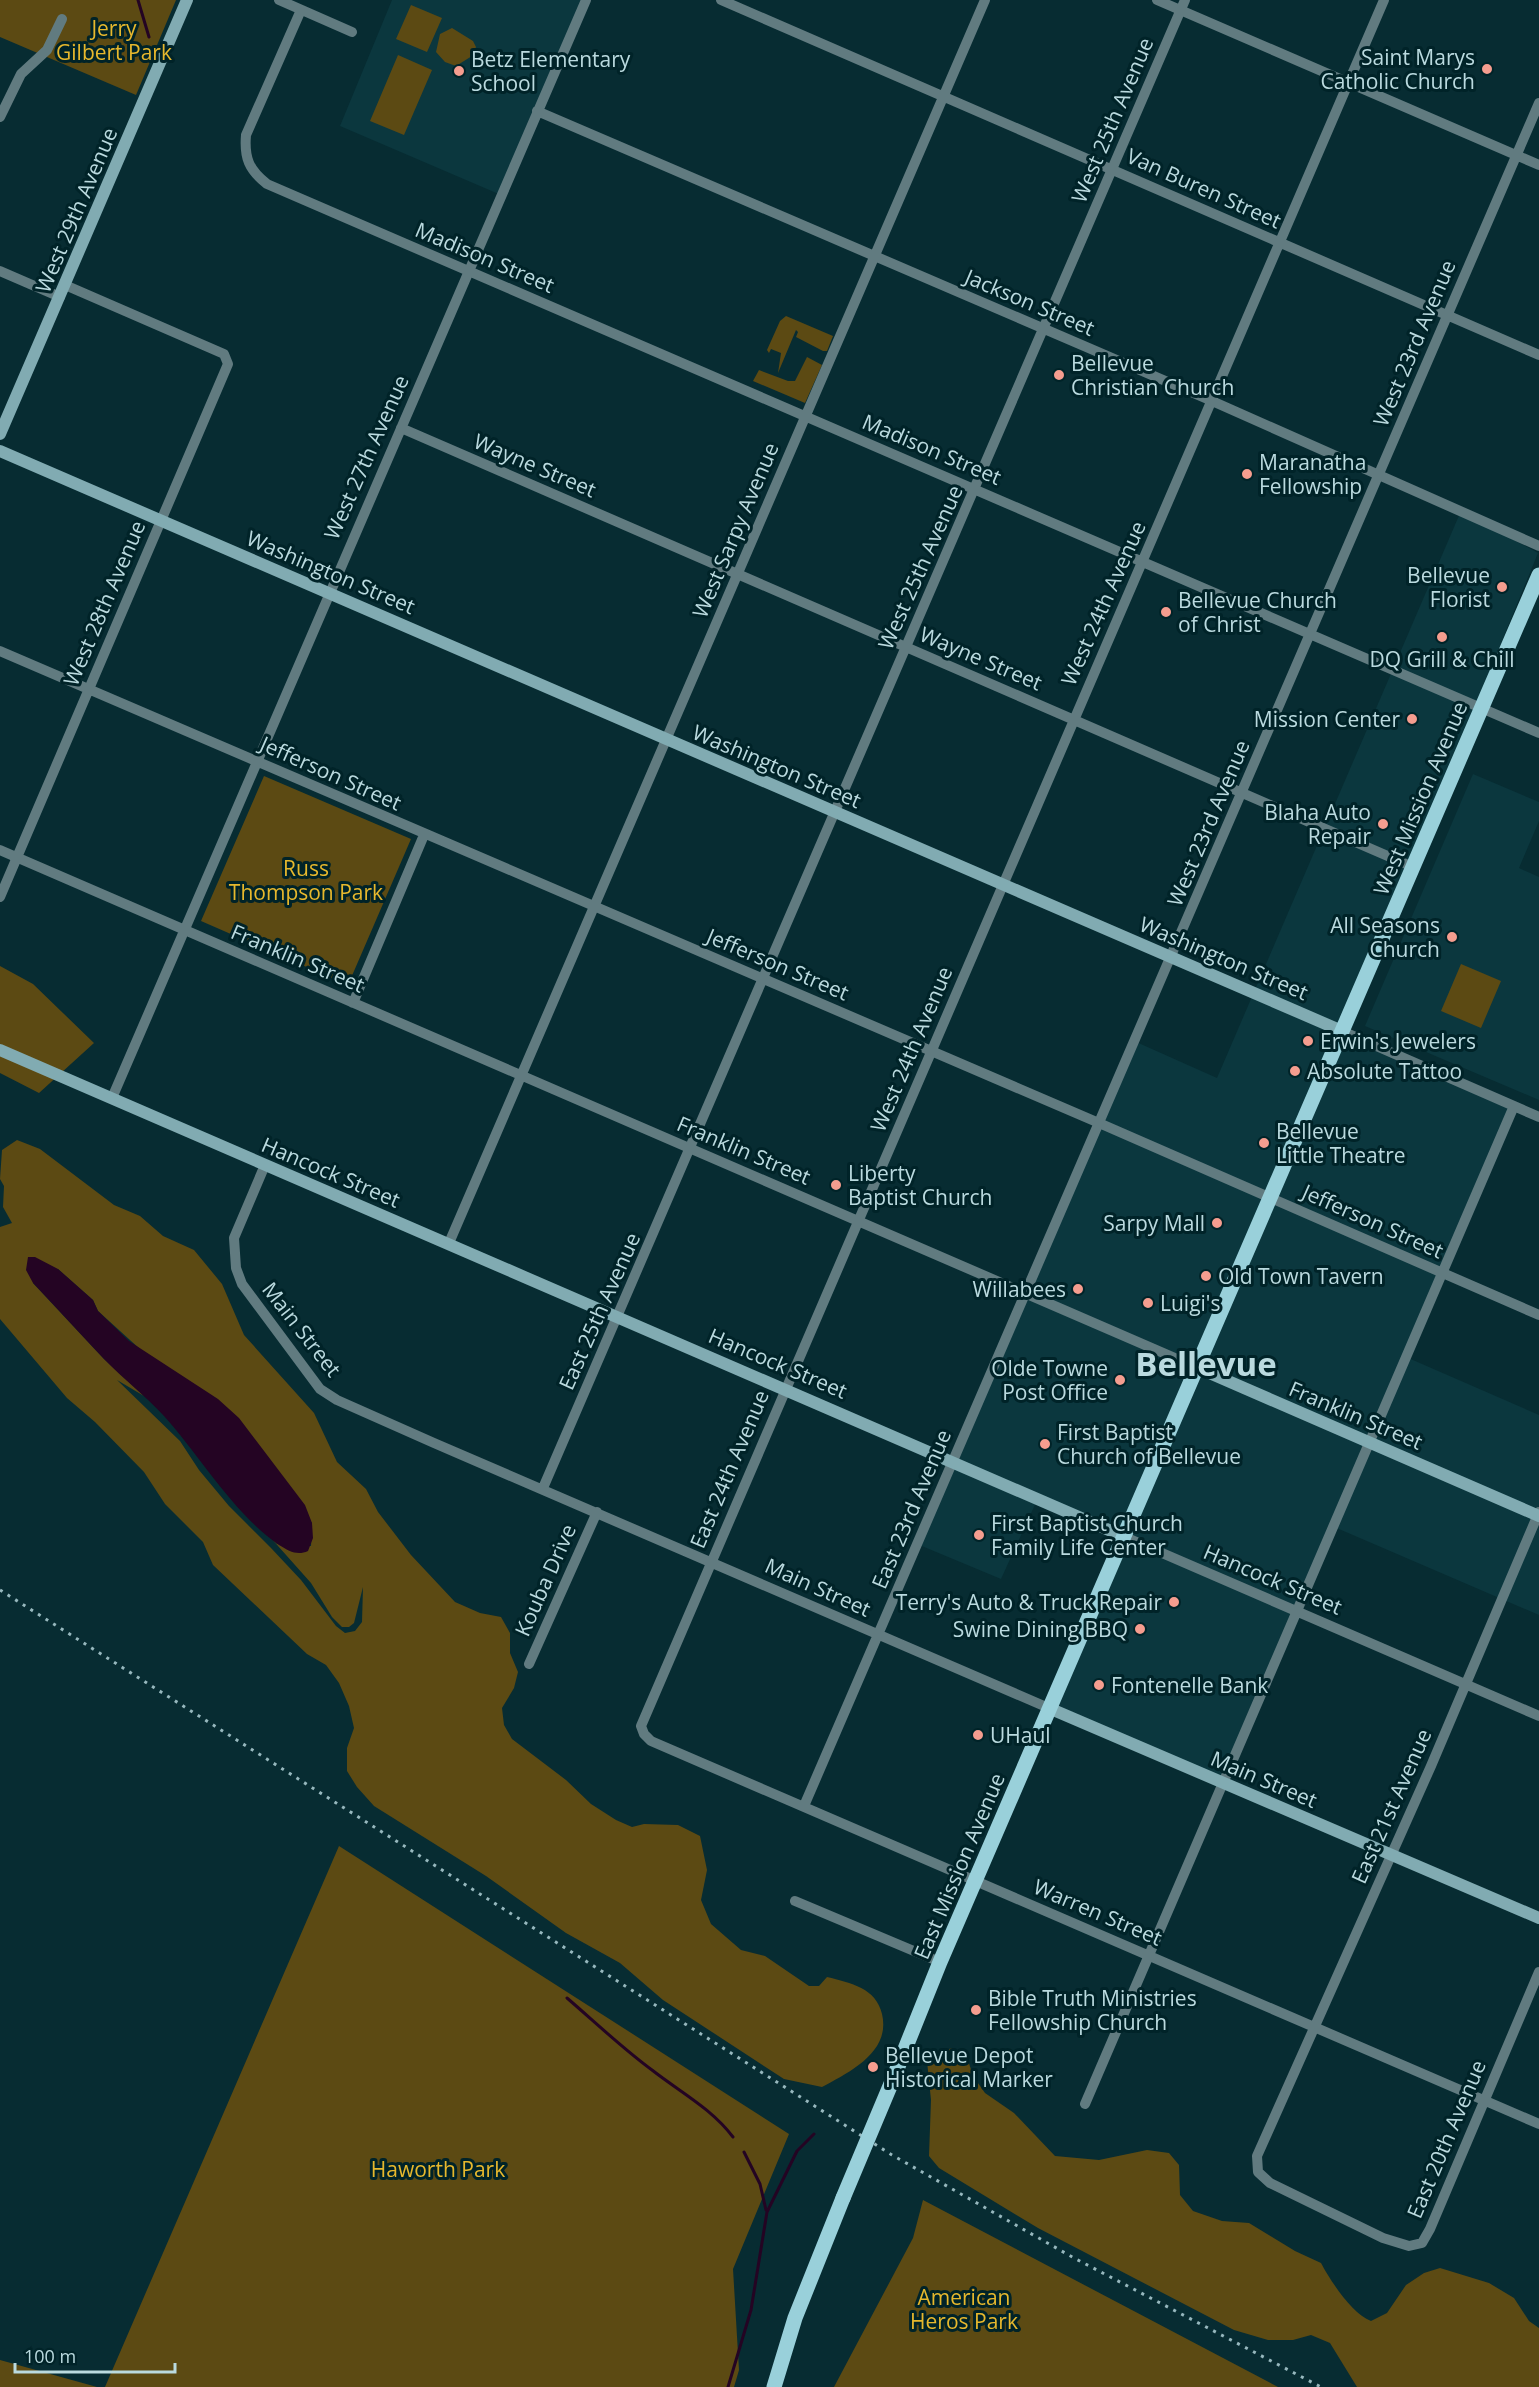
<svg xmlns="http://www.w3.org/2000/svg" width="1539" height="2387" font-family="'Open Sans',sans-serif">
	<rect width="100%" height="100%" fill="#072c32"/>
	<path fill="#0b373e" d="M392 0H586L501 195 340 126Z
		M1461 511 1538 553 1342 1031 1514 1106 1406 1357 1539 1415V1615L1332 1526 1223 1782 1051 1709 1125 1537 1038 1498 1001 1579 917 1544 1134 1041 1217 1078Z
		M1473 774 1539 802V821L1519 868 1539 877V1100L1365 1026Z"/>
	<path fill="#5c4a13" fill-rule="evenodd" d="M0 0H176L136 95 0 37Z
		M411 5 442 18 427 52 396 39Z
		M452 28 473 41 476 47 472 56 456 66 445 62 436 52 440 34Z
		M398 55 432 70 404 135 370 121Z
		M786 316 833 336 827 351H823L796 337 798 332 796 330 778 373 781 353 771 349 769 353 767 350 780 321Z
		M807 357 822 365 805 403 753 381 759 370 788 381H795Z
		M264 776 411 839 348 985 201 921Z
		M1461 964 1501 981 1481 1028 1441 1011Z
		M0 966 33 984 94 1043 39 1093 0 1073Z
		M17 1140 40 1149 114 1205 140 1216 163 1236 194 1250 222 1284 244 1335 314 1413 337 1462 366 1489 378 1512 411 1555 455 1602 480 1613 501 1617 510 1633V1653L518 1672 514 1688 502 1708 504 1725 512 1739 566 1780 591 1804 616 1820 632 1827 644 1824 678 1825 700 1836 707 1870 701 1900 711 1924 741 1950 765 1956 809 1986H819L827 1977C851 1983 876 1988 882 2014 891 2052 850 2072 822 2087L784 2079 663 2000 620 1963 566 1933 486 1876 374 1806 357 1787 347 1771V1748L354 1728 349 1706 339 1683 326 1665 307 1654 213 1565 203 1542 165 1504 144 1472 95 1422 67 1398 0 1319V1227L12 1223 3 1207 4 1186 0 1179 2 1150ZM58 1269 93 1300 98 1311 141 1350 312 1523 311 1546 277 1544 270 1537 311 1583 332 1617 342 1627H349L354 1623 363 1587 362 1622 355 1631 345 1633 336 1626 301 1580 271 1548 229 1506 199 1470 180 1441 117 1380 144 1396 104 1359 33 1283Z
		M339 1846 789 2134 733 2269 739 2370 734 2387H105Z
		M953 2048 967 2057 973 2076 985 2093 1014 2113 1055 2156 1099 2160 1147 2150 1169 2153 1179 2165 1180 2195 1193 2211 1222 2221 1249 2223 1295 2251 1321 2263C1330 2280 1352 2314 1371 2321L1387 2313 1406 2285 1424 2273 1440 2268 1489 2283 1514 2298 1529 2321 1539 2328V2387H1357L1330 2343 1311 2335 1293 2340H1268L1234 2330 1038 2228 939 2168 929 2156 931 2100 927 2061 933 2053Z
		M923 2200 1278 2387H834L913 2238Z
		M0 2360 97 2387H0Z"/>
	<path fill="#240423" d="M28 1257H35L58 1269 93 1300 98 1311 129 1341 218 1399 239 1418 305 1505 312 1523 313 1538 308 1551C297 1556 289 1551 279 1545 234 1514 200 1456 164 1416 146 1396 123 1379 104 1359 80 1334 57 1308 33 1283L26 1270Z"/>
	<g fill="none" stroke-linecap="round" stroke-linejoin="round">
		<path stroke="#240423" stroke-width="3" d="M138 0 149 37
			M567 1998C595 2022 622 2048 652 2070 680 2092 711 2108 733 2137
			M744 2152 760 2184 766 2210
			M728 2387 751 2310 767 2212 797 2151 814 2134"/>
		<path stroke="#617b80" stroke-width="10" d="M279 0 352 32
			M721 0 1539 355
			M1157 0 1539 165
			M1384 0 641 1726 644 1734 651 1741 1539 2124
			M301 10 246 135C244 158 249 170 267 184L1539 733
			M537 111 1212 401 1539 546
			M0 117 21 74 47 50 62 19
			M0 271 60 297
			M401 428 1413 867
			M0 651 1099 1123 1539 1315
			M0 850 1198 1368
			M0 897 228 364 224 354 65 285
			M353 1003 424 835
			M1342 1031 1539 1117
			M112 1098 586 0
			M265 1165 234 1238 236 1268 242 1284 320 1389 337 1400 434 1443 1051 1709
			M449 1243 985 0
			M543 1488 1185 0
			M1539 1512 1431 1766 1257 2156 1258 2172 1270 2183 1383 2238 1409 2246 1422 2243 1430 2229 1539 1972
			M1125 1537 1539 1716
			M529 1664 597 1512
			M804 1806 1539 103
			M795 1901 940 1962
			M1085 2104 1514 1106"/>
		<path stroke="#81abb2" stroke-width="12" d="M0 434 187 0
			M0 451 1342 1031
			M0 1050 1125 1537
			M1198 1368 1539 1516
			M1051 1709 1539 1918"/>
		<path stroke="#99d0da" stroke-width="15" d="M893 2079 940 1962 1539 575
			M774 2387 795 2318 843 2198"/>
		<path stroke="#97b8be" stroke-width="3" stroke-dasharray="3 6" stroke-linecap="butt" d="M0 1590 892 2155 1074 2258 1321 2387"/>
		<path stroke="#99d0da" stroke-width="15" d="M843 2198 893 2079"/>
	</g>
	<g fill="#f59d8f" stroke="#002328" stroke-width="2">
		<circle cx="1487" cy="69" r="6"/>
		<circle cx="459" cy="71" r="6"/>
		<circle cx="1059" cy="375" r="6"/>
		<circle cx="1247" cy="474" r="6"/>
		<circle cx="1502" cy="587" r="6"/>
		<circle cx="1166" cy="612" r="6"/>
		<circle cx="1442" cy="637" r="6"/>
		<circle cx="1412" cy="719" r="6"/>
		<circle cx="1383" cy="824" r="6"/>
		<circle cx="1452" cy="937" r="6"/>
		<circle cx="1308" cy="1041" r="6"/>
		<circle cx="1295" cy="1071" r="6"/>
		<circle cx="1264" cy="1143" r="6"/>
		<circle cx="836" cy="1185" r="6"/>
		<circle cx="1217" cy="1223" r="6"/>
		<circle cx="1206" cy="1276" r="6"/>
		<circle cx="1078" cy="1289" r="6"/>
		<circle cx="1148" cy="1303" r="6"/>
		<circle cx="1120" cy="1380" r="6"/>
		<circle cx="1045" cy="1444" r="6"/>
		<circle cx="979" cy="1535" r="6"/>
		<circle cx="1174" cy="1602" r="6"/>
		<circle cx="1140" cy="1629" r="6"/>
		<circle cx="1099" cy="1685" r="6"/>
		<circle cx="978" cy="1735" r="6"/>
		<circle cx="976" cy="2010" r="6"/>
		<circle cx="873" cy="2067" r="6"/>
	</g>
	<g text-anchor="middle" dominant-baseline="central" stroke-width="6" stroke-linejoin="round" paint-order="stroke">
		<g font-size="21" fill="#e6b82d" stroke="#002328">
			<text x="114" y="28">Jerry<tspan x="114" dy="24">Gilbert Park</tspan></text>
			<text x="306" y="868">Russ<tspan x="306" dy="24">Thompson Park</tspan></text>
			<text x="438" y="2169">Haworth Park</text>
			<text x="964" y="2297">American<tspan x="964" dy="24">Heros Park</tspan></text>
		</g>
		<g font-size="21" fill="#badadf" stroke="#002328" text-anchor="start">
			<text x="1475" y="57" text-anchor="end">Saint Marys<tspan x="1475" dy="24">Catholic Church</tspan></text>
			<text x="471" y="59">Betz Elementary<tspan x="471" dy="24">School</tspan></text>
			<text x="1071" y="363">Bellevue<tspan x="1071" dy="24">Christian Church</tspan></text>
			<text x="1259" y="462">Maranatha<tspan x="1259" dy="24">Fellowship</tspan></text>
			<text x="1490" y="575" text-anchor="end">Bellevue<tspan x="1490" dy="24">Florist</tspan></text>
			<text x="1178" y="600">Bellevue Church<tspan x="1178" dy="24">of Christ</tspan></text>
			<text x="1442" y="659" text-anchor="middle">DQ Grill &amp; Chill</text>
			<text x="1400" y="719" text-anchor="end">Mission Center</text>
			<text x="1371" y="812" text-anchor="end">Blaha Auto<tspan x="1371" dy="24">Repair</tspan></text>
			<text x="1440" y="925" text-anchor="end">All Seasons<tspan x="1440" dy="24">Church</tspan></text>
			<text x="1320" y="1041">Erwin's Jewelers</text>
			<text x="1307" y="1071">Absolute Tattoo</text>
			<text x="1276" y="1131">Bellevue<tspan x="1276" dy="24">Little Theatre</tspan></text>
			<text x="848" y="1173">Liberty<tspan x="848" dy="24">Baptist Church</tspan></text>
			<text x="1205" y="1223" text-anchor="end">Sarpy Mall</text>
			<text x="1218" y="1276">Old Town Tavern</text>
			<text x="1066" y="1289" text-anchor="end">Willabees</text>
			<text x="1160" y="1303">Luigi's</text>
			<text x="1108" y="1368" text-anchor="end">Olde Towne<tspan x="1108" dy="24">Post Office</tspan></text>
			<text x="1057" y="1432">First Baptist<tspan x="1057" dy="24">Church of Bellevue</tspan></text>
			<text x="991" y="1523">First Baptist Church<tspan x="991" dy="24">Family Life Center</tspan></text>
			<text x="1162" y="1602" text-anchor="end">Terry's Auto &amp; Truck Repair</text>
			<text x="1128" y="1629" text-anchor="end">Swine Dining BBQ</text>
			<text x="1111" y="1685">Fontenelle Bank</text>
			<text x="990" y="1735">UHaul</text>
			<text x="988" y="1998">Bible Truth Ministries<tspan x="988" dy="24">Fellowship Church</tspan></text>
			<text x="885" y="2055">Bellevue Depot<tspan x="885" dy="24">Historical Marker</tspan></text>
		</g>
		<g font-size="21" fill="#badadf" stroke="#002328">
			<text transform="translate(1112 120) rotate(-67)">West 25th Avenue</text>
			<text transform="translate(1204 188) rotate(24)">Van Buren Street</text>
			<text transform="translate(76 210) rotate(-67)">West 29th Avenue</text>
			<text transform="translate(485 257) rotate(23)">Madison Street</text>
			<text transform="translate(1030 302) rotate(23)">Jackson Street</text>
			<text transform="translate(1414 343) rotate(-67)">West 23rd Avenue</text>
			<text transform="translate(932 449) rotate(23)">Madison Street</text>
			<text transform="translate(366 457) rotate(-66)">West 27th Avenue</text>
			<text transform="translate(535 465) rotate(23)">Wayne Street</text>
			<text transform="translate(735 530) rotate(-67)">West Sarpy Avenue</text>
			<text transform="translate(920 567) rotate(-66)">West 25th Avenue</text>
			<text transform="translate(331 572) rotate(23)">Washington Street</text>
			<text transform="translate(104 603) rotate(-67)">West 28th Avenue</text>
			<text transform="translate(1103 603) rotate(-66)">West 24th Avenue</text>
			<text transform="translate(981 658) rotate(23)">Wayne Street</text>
			<text transform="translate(777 766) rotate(23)">Washington Street</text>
			<text transform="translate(331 773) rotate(24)">Jefferson Street</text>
			<text transform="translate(1420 798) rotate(-67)">West Mission Avenue</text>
			<text transform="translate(1208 823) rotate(-67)">West 23rd Avenue</text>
			<text transform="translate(298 958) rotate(23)">Franklin Street</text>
			<text transform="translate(1224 958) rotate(23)">Washington Street</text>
			<text transform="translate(778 964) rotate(23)">Jefferson Street</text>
			<text transform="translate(911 1049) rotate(-67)">West 24th Avenue</text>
			<text transform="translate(744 1150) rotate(23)">Franklin Street</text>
			<text transform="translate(331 1172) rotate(23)">Hancock Street</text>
			<text transform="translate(1373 1221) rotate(24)">Jefferson Street</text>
			<text transform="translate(599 1311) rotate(-66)">East 25th Avenue</text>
			<text transform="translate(302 1329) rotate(52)">Main Street</text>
			<text transform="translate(778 1363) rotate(23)">Hancock Street</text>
			<text transform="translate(1356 1415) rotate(23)">Franklin Street</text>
			<text transform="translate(729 1469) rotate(-67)">East 24th Avenue</text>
			<text transform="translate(911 1509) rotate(-67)">East 23rd Avenue</text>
			<text transform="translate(1273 1579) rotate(23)">Hancock Street</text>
			<text transform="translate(545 1580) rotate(-66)">Kouba Drive</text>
			<text transform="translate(818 1587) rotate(24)">Main Street</text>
			<text transform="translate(1264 1779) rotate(23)">Main Street</text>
			<text transform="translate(1391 1806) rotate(-66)">East 21st Avenue</text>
			<text transform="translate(959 1866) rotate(-67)">East Mission Avenue</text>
			<text transform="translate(1098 1912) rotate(23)">Warren Street</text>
			<text transform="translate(1446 2139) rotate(-67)">East 20th Avenue</text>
		</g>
		<g font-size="33" font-weight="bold" fill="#badadf" stroke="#002328">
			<text x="1206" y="1363">Bellevue</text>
		</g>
	</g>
	<path d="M15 2363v9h160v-9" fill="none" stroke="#badadf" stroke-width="3"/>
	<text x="24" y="2363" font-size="18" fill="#badadf" stroke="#002328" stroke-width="4.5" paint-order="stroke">100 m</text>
</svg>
